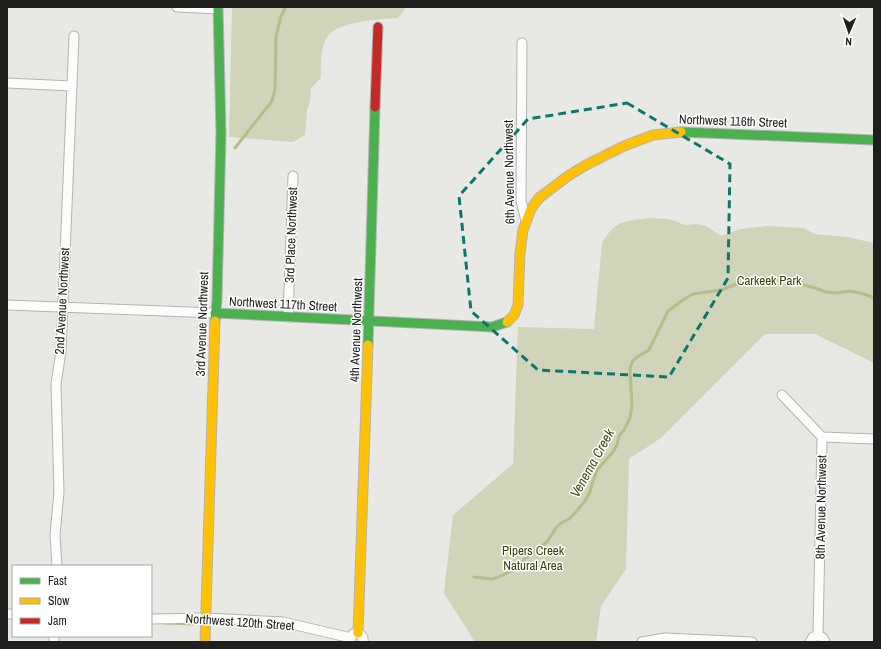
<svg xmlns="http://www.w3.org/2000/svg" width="881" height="649" font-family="'Archivo Narrow',sans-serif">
	<rect width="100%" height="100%" fill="#e8e9e5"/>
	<path fill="#d0d4b8" d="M232 7H406L398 18C384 18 346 22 335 30 329 33 324 41 323 47 320 56 321 68 321 78L311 88 310 102 307 109 305 135 293 142 229 137Z
		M651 218 669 219 685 225 696 224 706 226 721 236 741 229 767 226 803 228 815 234 847 237 874 243V363L815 334H765L661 438 629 459 626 569 601 606 596 642H475L444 593 453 515 513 464 518 327 594 329 602 243C616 219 626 221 651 218Z"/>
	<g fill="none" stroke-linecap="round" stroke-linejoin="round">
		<path stroke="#b6bd89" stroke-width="3" d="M235 148 272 101 275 90 276 37 281 16 286 7
			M474 577 492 579 499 577 513 570 526 558 547 542 556 528 561 523 569 519 575 513 585 501 590 492 593 481 597 470 613 452 617 445 619 436 624 430 630 418 632 406 630 369 632 362 637 357 649 350 668 311 683 300 693 294 721 290 742 282 770 279H780L815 288 826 292 836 293 850 291 864 294 874 298
			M165 623 193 624"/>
		<g stroke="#b3b4b1" stroke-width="11">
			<path id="street" d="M177 7 218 9
				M522 43 521 201 526 221
				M7 83 72 86
				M7 305 215 313
				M288 317 293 176
				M782 395 822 437 818 636
				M822 437 874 439
				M57 566 55 535 59 492 56 384 61 351 74 36
				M7 614H13
				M151 619 205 618 283 622 351 638
				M353 634C359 632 364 635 363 642
				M54 642V636
				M642 642 665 638 752 642
				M810 642 813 637C818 635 823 636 825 642"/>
		</g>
		<g stroke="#b3b4b1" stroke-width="11">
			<path id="fast" d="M681 132 874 140
				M215 313 492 327 507 322
				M215 321 217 300 221 133 218 7
				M368 345 375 107"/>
		</g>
		<g stroke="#b3b4b1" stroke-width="11">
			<path id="slow" d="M507 322 514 315 518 305 520 253 523 230 531 209 539 198 568 176 586 165 624 146 653 135 681 132
				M358 633 368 345
				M205 642 215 321"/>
		</g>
		<g stroke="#b3b4b1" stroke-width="11">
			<path id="jam" d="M375 107 378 27"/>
		</g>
		<use href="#street" stroke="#fcfcfb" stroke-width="9"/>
		<use href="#fast" stroke="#4caf50" stroke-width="9"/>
		<use href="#slow" stroke="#ffc107" stroke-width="9"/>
		<use href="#jam" stroke="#c62828" stroke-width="9"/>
	</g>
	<path fill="none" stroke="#0f766e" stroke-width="3" stroke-dasharray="8 5" stroke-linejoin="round" d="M627 103 730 164 728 278 669 377 538 370 471 311 459 196 528 119Z"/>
	<g text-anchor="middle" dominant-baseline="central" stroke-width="3" stroke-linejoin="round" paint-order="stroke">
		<g font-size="13" fill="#1f201d" stroke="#fff">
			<text transform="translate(733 121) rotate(2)">Northwest 116th Street</text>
			<text transform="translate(509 172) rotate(-91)">6th Avenue Northwest</text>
			<text transform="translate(291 235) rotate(-88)">3rd Place Northwest</text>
			<text transform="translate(62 301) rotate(-87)">2nd Avenue Northwest</text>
			<text transform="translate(283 304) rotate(3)">Northwest 117th Street</text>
			<text transform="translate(202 324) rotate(-88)">3rd Avenue Northwest</text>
			<text transform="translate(356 330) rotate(-88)">4th Avenue Northwest</text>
			<text transform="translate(821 507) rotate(-89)">8th Avenue Northwest</text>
			<text transform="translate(240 622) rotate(4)">Northwest 120th Street</text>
		</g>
		<g font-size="13" fill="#3d4209" stroke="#fff">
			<text x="769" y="280">Carkeek Park</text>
			<text x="533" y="550">Pipers Creek<tspan x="533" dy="15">Natural Area</tspan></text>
		</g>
		<g font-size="14" font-style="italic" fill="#4b511b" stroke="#fff">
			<text transform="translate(592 463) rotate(-61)">Venema Creek</text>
		</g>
	</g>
	<rect width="881" height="649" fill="none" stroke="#1f201d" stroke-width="16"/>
	<rect x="12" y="565" width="140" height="72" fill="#ffffff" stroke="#a5a6a5"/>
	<rect x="20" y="578" width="20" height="6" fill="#4caf50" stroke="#a5a6a5"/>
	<text x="48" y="585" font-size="12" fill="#1f201d">Fast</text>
	<rect x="20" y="598" width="20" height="6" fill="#ffc107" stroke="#a5a6a5"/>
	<text x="48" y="605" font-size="12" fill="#1f201d">Slow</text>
	<rect x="20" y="618" width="20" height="6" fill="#c62828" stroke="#a5a6a5"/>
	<text x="48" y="625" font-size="12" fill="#1f201d">Jam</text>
	<g transform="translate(849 32) rotate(182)" stroke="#ffffff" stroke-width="3" paint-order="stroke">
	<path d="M0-3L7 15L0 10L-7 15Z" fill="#1f201d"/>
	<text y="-6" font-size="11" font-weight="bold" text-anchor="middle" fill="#1f201d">N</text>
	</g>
</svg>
